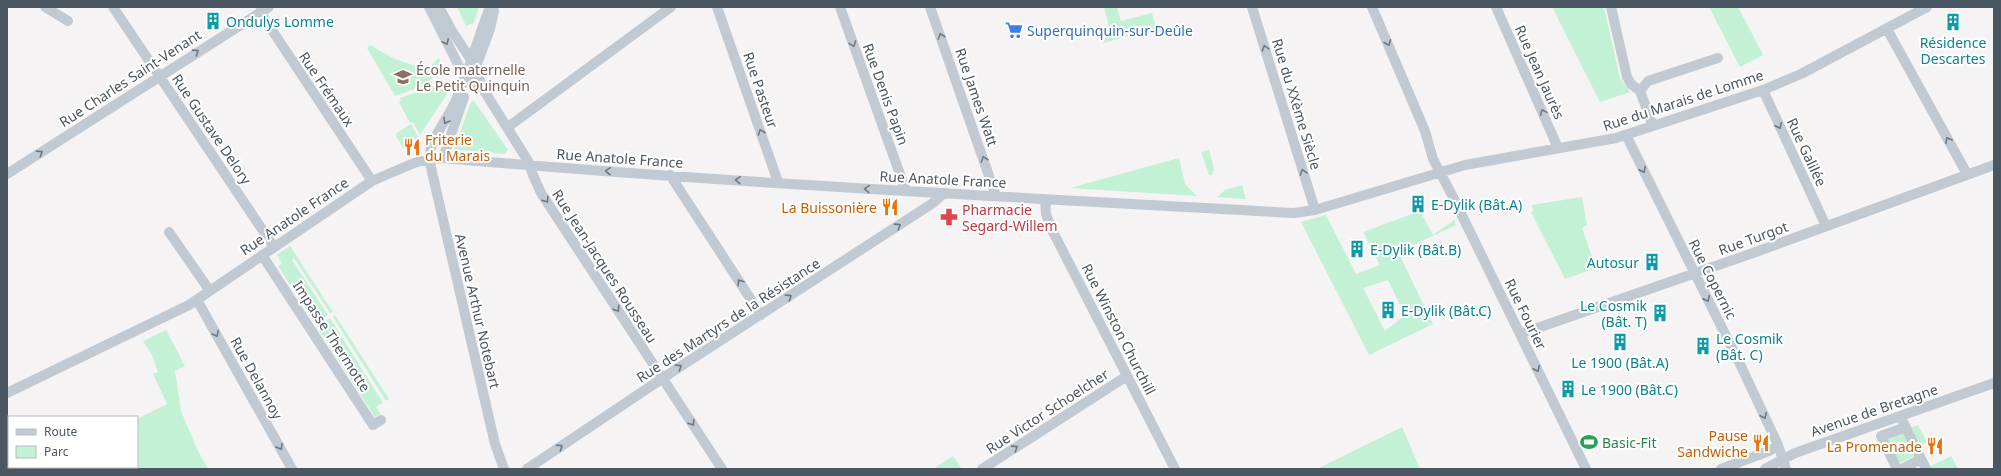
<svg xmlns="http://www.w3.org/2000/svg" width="2001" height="476" font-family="'Noto Sans',sans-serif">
	<rect width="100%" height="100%" fill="#f5f3f3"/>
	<path fill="#c3f1d5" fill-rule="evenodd" d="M457 7H479L474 23 466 26Z
		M1104 7H1117L1121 21 1152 13 1156 29 1103 43 1108 32 1101 28 1109 26Z
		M1552 7H1604L1620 78 1630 92 1600 102Z
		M1709 7H1738L1763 55 1740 67Z
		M371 45C383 54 414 70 428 65L432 79 425 82 426 85 395 96 367 48Z
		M439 58 444 75 436 78 432 64Z
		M446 82 447 94 420 135 413 122 410 123 399 102 401 100 400 98Z
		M474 101 508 150 505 154 457 150 454 148 471 102Z
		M411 124 418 137 403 148 395 134Z
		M1209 150 1214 169 1212 175H1209L1201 152Z
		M1179 158 1185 184 1197 196 1070 188Z
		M1242 185 1246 199 1217 197 1225 190Z
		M1582 197 1587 225 1582 228 1596 268 1565 279 1531 212H1533L1532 205Z
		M1420 211 1433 235 1454 220 1456 225 1398 252 1433 324 1369 355 1301 222 1326 215 1356 274 1380 265 1363 232ZM1388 280 1405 315 1385 331 1363 288Z
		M290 246 333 312 330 313 294 258 292 260 328 315 315 324 278 266 282 263 277 255Z
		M335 315 389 399 386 401 333 317Z
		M330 318 383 403 376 407 381 414 375 417 317 327Z
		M166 330 185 366 175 371 181 411 197 449 208 469H51L54 467H137V419L167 404 153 374 158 372 151 353 143 341Z
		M1918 425 1927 442 1918 446 1910 428Z
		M1402 427 1420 469H1317Z
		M1902 431 1914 456 1898 464 1885 437Z
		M953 456 962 469H933Z
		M1951 456 1958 469H1930L1929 467Z"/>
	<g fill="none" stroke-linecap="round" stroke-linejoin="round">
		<path stroke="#c1cad2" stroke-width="10" d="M45 7 68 21
			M113 7 274 247
			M429 7 465 78 483 89
			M439 7 452 31 475 66 483 89 528 161 533 175 541 193 722 469
			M490 7C478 38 469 70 456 100 448 119 430 138 429 159L495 444 504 469
			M717 7 778 182
			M840 7 906 191
			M930 7 996 196
			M1252 7 1315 210
			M1372 7 1425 131 1433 159 1452 195 1586 469
			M1496 7 1558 148
			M1611 7 1627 77 1631 84 1640 91 1653 126
			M260 12 372 181
			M1887 29 1967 174
			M477 64 490 29 494 11
			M1763 90 1826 226
			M1640 91 1648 81 1718 58
			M508 127 671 7
			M1626 135 1740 364 1778 445 1786 469
			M443 158 464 97
			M7 174 269 7
			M670 175 761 315
			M1045 199 1046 214 1052 230 1175 469
			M169 232 210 291
			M262 255 373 425 381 420
			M197 300 292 469
			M1520 334 1753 253 1994 165
			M7 393 189 305 372 181 414 163 429 159 443 158C726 183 1010 197 1294 213L1315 210 1465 165 1616 138 1763 90 1801 74 1927 7
			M1903 422 1926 469
			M527 469 675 370 933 203 944 193
			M982 469 1127 376
			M1721 469 1769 451 1778 445
			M1765 469 1795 453 1994 383
			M1897 469 1881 436 1906 427
			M1902 469 1921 459"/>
	</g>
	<defs><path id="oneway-chevron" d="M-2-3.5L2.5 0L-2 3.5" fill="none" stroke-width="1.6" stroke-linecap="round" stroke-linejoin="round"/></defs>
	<g stroke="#6e7983">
		<use href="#oneway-chevron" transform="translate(941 36) rotate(-109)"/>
		<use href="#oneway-chevron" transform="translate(446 42) rotate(64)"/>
		<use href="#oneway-chevron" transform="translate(1388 43) rotate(67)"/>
		<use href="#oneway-chevron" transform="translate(853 44) rotate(70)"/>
		<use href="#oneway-chevron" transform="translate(1265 48) rotate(-107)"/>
		<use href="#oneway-chevron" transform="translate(196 52) rotate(-33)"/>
		<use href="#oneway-chevron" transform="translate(1543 112) rotate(-114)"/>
		<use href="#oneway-chevron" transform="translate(446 121) rotate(121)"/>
		<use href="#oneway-chevron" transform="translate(1779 126) rotate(65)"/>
		<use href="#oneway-chevron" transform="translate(761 132) rotate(-109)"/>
		<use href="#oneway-chevron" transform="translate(1948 140) rotate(-119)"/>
		<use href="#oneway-chevron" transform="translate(40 153) rotate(-33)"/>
		<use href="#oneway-chevron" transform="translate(984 159) rotate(-109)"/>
		<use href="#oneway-chevron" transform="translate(1643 170) rotate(64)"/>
		<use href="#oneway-chevron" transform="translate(608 171) rotate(-176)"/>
		<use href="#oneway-chevron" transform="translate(1303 172) rotate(-107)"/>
		<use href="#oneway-chevron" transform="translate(738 180) rotate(-177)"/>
		<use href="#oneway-chevron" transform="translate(867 189) rotate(-176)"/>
		<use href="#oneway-chevron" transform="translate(546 200) rotate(57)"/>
		<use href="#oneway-chevron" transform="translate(898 226) rotate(-33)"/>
		<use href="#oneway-chevron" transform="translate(740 282) rotate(-123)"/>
		<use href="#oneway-chevron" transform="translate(789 297) rotate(-33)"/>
		<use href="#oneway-chevron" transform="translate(1707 299) rotate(64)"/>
		<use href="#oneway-chevron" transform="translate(617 309) rotate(57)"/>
		<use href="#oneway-chevron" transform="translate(216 334) rotate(61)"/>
		<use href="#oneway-chevron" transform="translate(679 367) rotate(-33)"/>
		<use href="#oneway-chevron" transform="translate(1537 369) rotate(64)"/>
		<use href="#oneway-chevron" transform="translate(1764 416) rotate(64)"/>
		<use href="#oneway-chevron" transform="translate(692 423) rotate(57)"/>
		<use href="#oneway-chevron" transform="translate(280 447) rotate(61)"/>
		<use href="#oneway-chevron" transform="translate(560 447) rotate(-34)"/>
		<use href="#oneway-chevron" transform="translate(1015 448) rotate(-33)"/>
	</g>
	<defs>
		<g id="building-bare" transform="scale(1.38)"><path d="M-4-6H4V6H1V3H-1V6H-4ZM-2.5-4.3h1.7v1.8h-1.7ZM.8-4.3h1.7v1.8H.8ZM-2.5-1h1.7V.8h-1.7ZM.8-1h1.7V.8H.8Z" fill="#0f9aa8" stroke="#fff" stroke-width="2.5" paint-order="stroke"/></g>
		<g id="supermarket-bare" transform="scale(1.38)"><path d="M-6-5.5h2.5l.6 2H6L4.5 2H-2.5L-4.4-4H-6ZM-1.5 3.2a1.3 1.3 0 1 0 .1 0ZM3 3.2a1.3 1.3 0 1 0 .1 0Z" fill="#3f7fe0" stroke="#fff" stroke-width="2.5" paint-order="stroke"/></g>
		<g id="school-bare" transform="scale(1.38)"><path d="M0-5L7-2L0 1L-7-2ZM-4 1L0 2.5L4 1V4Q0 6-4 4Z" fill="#8d6e63" stroke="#fff" stroke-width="2.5" paint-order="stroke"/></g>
		<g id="restaurant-bare" transform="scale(1.38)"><path d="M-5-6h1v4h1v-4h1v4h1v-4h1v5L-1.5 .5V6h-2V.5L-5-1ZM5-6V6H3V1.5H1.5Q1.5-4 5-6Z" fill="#e8710a" stroke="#fff" stroke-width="2.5" paint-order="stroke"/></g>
		<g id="pharmacy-bare" transform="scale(1.38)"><path d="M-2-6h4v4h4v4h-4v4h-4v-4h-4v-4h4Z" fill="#e0444e" stroke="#fff" stroke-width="2.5" paint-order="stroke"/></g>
		<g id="stadium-bare" transform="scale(1.38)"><path d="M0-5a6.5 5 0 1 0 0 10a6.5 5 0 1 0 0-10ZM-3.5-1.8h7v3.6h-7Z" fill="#2e9e5b" stroke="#fff" stroke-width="2.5" paint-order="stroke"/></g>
	</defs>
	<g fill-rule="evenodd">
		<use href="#building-bare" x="213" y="21"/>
		<use href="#building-bare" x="1953" y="22"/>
		<use href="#supermarket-bare" x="1014" y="30"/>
		<use href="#school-bare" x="403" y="77"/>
		<use href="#restaurant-bare" x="412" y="147"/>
		<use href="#building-bare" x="1418" y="204"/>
		<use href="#restaurant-bare" x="890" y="207"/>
		<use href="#pharmacy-bare" x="949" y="217"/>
		<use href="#building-bare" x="1357" y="249"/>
		<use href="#building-bare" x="1652" y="262"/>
		<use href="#building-bare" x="1388" y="310"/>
		<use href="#building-bare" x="1660" y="313"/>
		<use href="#building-bare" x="1620" y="342"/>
		<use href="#building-bare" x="1703" y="346"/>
		<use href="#building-bare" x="1568" y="389"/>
		<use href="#stadium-bare" x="1589" y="442"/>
		<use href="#restaurant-bare" x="1761" y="443"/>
		<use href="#restaurant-bare" x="1935" y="446"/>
	</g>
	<g text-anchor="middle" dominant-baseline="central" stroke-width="4" stroke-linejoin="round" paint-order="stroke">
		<g font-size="14" fill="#0d838f" stroke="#fff" text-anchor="start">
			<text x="226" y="21">Ondulys Lomme</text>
			<text x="1953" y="42" text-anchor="middle">Résidence<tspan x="1953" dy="16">Descartes</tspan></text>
			<text x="1431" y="204">E-Dylik (Bât.A)</text>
			<text x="1370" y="249">E-Dylik (Bât.B)</text>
			<text x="1639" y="262" text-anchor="end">Autosur</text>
			<text x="1647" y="305" text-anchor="end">Le Cosmik<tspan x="1647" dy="16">(Bât. T)</tspan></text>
			<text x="1401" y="310">E-Dylik (Bât.C)</text>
			<text x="1716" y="338">Le Cosmik<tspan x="1716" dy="16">(Bât. C)</tspan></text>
			<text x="1620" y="362" text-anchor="middle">Le 1900 (Bât.A)</text>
			<text x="1581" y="389">Le 1900 (Bât.C)</text>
		</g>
		<g font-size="14" fill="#366cbe" stroke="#fff" text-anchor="start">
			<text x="1027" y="30">Superquinquin-sur-Deûle</text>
		</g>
		<g font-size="14" fill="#785e54" stroke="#fff" text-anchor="start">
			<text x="416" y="69">École maternelle<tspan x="416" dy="16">Le Petit Quinquin</tspan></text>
		</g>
		<g font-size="14" fill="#4a5661" stroke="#fff">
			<text transform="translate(1540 72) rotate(66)">Rue Jean Jaurès</text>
			<text transform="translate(130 78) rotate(-33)">Rue Charles Saint-Venant</text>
			<text transform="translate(327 89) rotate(56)">Rue Frémaux</text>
			<text transform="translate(761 90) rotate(71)">Rue Pasteur</text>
			<text transform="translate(886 94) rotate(70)">Rue Denis Papin</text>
			<text transform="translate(977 97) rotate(71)">Rue James Watt</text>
			<text transform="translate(1683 100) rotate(-18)">Rue du Marais de Lomme</text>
			<text transform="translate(1297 104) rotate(73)">Rue du XXème Siècle</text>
			<text transform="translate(212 129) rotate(56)">Rue Gustave Delory</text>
			<text transform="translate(1807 152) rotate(65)">Rue Galilée</text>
			<text transform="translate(620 158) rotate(4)">Rue Anatole France</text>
			<text transform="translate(943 179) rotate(3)">Rue Anatole France</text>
			<text transform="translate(294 216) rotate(-34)">Rue Anatole France</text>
			<text transform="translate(1753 238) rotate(-20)">Rue Turgot</text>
			<text transform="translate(605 266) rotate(57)">Rue Jean-Jacques Rousseau</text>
			<text transform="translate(1713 279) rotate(63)">Rue Copernic</text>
			<text transform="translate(478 311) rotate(77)">Avenue Arthur Notebart</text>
			<text transform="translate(1526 314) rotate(64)">Rue Fourier</text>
			<text transform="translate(728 320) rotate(-33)">Rue des Martyrs de la Résistance</text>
			<text transform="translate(1119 329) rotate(63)">Rue Winston Churchill</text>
			<text transform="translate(332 336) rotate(57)">Impasse Thermotte</text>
			<text transform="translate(257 378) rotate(61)">Rue Delannoy</text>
			<text transform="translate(1874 410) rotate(-19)">Avenue de Bretagne</text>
			<text transform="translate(1047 411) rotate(-33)">Rue Victor Schoelcher</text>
		</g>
		<g font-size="14" fill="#c56008" stroke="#fff" text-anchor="end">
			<text x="425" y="139" text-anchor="start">Friterie<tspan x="425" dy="16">du Marais</tspan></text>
			<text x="877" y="207">La Buissonière</text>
			<text x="1748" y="435">Pause<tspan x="1748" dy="16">Sandwiche</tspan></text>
			<text x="1922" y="446">La Promenade</text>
		</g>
		<g font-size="14" fill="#be3a42" stroke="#fff" text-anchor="start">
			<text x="962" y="209">Pharmacie<tspan x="962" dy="16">Segard-Willem</tspan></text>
		</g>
		<g font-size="14" fill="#27864d" stroke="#fff" text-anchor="start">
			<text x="1602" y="442">Basic-Fit</text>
		</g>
	</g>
	<rect width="2001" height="476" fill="none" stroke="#4a5661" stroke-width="16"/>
	<rect x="8" y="416" width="130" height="52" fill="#ffffff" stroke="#b7bbc0"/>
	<rect x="16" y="429" width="20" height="6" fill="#c1cad2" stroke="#b7bbc0"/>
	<text x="44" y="436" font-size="12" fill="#4a5661">Route</text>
	<rect x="16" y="446" width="20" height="12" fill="#c3f1d5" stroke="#b7bbc0"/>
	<text x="44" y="456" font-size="12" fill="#4a5661">Parc</text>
</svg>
